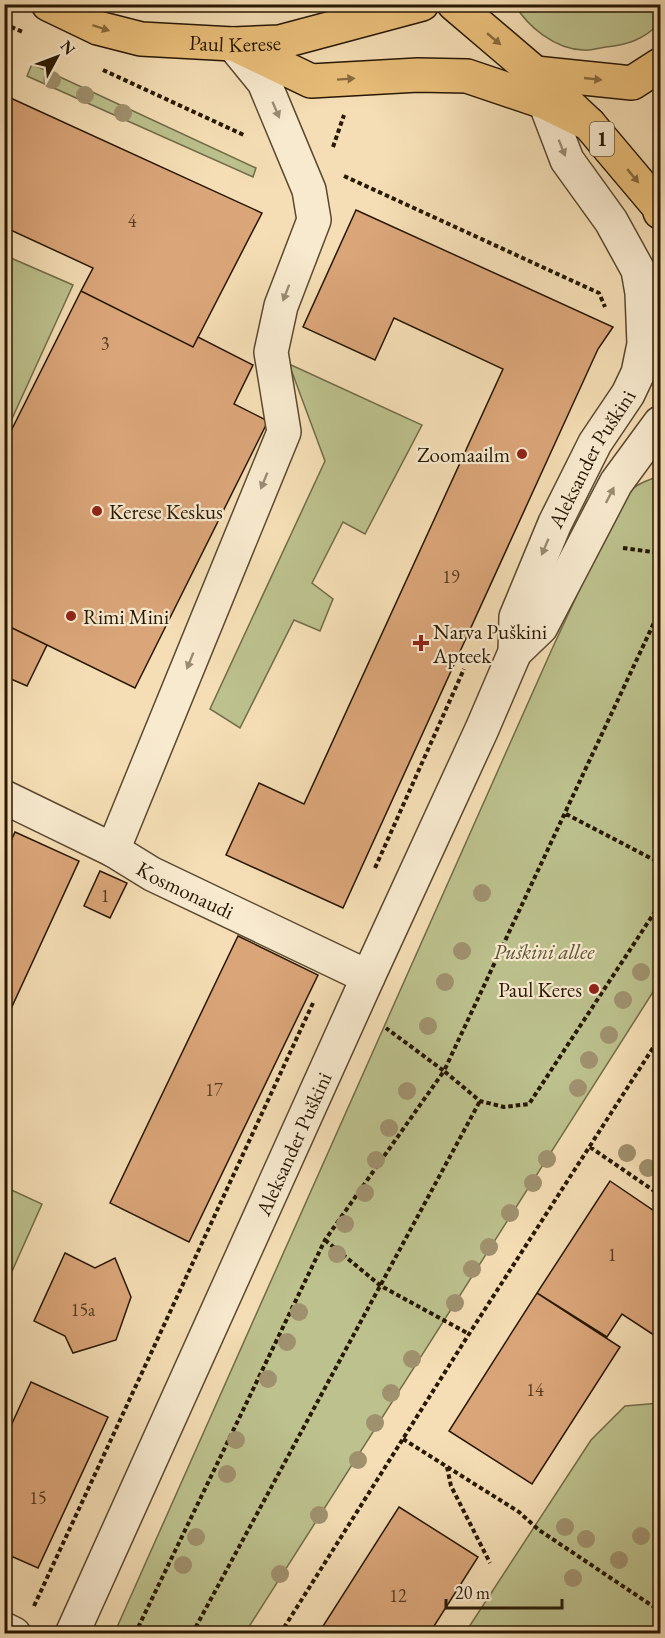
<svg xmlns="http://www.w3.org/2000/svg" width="665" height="1638" font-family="'EB Garamond',serif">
	<rect width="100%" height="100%" fill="#f5deb5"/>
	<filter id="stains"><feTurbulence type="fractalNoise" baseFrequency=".00333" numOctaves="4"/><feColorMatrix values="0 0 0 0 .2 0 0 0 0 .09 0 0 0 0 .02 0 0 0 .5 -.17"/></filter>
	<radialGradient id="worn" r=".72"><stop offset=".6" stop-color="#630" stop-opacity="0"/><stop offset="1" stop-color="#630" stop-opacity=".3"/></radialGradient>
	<path fill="#bcc18d" stroke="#726c48" stroke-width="1.5" d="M515 5H660V23C644 39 628 45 606 47 599 48 590 51 583 50 555 49 528 27 515 5Z
		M32 64 256 168 253 177 27 76Z
		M4 255 73 285 5 434H4Z
		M289 364 422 425 365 534 343 522 312 583 333 599 320 631 294 620 240 728 210 709 325 461Z
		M657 477H660V981L245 1633 114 1634 552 649 621 500C631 487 642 482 657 477Z
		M5 1187 42 1204 5 1287Z
		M660 1403V1633H465L591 1440 625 1406Z"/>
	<path fill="#daa579" stroke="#271703" stroke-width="1.5" d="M4 95 262 213 193 347 81 291 93 268 4 227Z
		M356 210 613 327 598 349 343 908 226 855 259 783 304 804 503 369 394 318 375 360 303 327Z
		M81 291 193 347 198 337 253 365 234 404 268 421 135 688 4 624V445Z
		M4 624 47 645 27 686 4 676Z
		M15 832 79 861 4 1024V856Z
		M100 871 127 883 110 918 84 906Z
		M238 936 318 975 189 1242 110 1203Z
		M610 1181 660 1215V1339L622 1314 607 1337 537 1293Z
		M65 1253 95 1268 115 1258 131 1297 116 1340 73 1353 65 1336 34 1321Z
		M537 1293 620 1347 532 1484 449 1431Z
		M31 1382 108 1417 38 1568 4 1553V1441Z
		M399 1507 478 1557 429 1634H318Z"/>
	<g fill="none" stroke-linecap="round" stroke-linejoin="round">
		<g stroke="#5a4930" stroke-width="36">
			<g id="minor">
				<path d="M515 652 541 627 616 483 660 423"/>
				<path id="s1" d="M4 797 113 850 152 874 368 977"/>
				<path d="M113 850 284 432 271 352 281 306 314 220 309 190 264 82 233 44"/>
				<path d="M4 1629 14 1634"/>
				<path id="s2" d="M72 1634 368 977 482 729 515 652 516 617 555 523 595 443 628 394 638 373 644 344 642 293 638 270 611 221 567 160 538 84"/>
			</g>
		</g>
		<g stroke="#271703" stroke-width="36">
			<g id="highway">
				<path id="s3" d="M48 4 98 28 141 39 233 44 280 42 422 4"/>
				<path d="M454 4 535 73 589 124 659 207 660 212"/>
				<path d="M238 46 311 81 418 75 467 76 544 102 589 124"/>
				<path d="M535 73 632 83 660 65"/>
			</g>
		</g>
		<path stroke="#271703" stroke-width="4" stroke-dasharray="4.5 3" stroke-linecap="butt" d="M4 24 23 32
			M103 70 246 136
			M333 147 344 115
			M344 176 599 293 605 307
			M623 548 660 553
			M660 610 444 1071 480 1101 504 1107 529 1104 660 904
			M566 814 660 863
			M375 868 464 669
			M590 1147 660 1195
			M325 1240 381 1286 469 1334
			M403 1439 519 1512 539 1530 660 1611
			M447 1467 451 1486 490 1563
			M34 1606 313 1003
			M135 1634 325 1240 444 1071 386 1028
			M192 1634 480 1101
			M280 1634 469 1334 660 1037"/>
		<use href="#minor" stroke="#f8eacf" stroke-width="33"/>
		<use href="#highway" stroke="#eabf7a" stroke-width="33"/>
	</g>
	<g fill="#a0916e">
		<circle cx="52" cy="80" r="9"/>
		<circle cx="85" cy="95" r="9"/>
		<circle cx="123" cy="113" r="9"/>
		<circle cx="482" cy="893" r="9"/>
		<circle cx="462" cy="951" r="9"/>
		<circle cx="641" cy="972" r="9"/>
		<circle cx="445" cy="982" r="9"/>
		<circle cx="623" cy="1000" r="9"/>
		<circle cx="428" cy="1026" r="9"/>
		<circle cx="609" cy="1035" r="9"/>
		<circle cx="589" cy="1060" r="9"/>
		<circle cx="578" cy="1088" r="9"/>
		<circle cx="407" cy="1091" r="9"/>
		<circle cx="389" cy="1128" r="9"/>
		<circle cx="627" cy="1153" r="9"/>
		<circle cx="547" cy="1159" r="9"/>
		<circle cx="376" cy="1160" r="9"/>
		<circle cx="648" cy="1168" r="9"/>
		<circle cx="533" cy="1183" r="9"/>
		<circle cx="365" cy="1193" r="9"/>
		<circle cx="510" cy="1213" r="9"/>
		<circle cx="345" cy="1224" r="9"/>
		<circle cx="489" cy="1247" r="9"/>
		<circle cx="337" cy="1254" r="9"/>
		<circle cx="472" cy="1269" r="9"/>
		<circle cx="455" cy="1303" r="9"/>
		<circle cx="299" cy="1312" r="9"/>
		<circle cx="287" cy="1342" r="9"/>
		<circle cx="412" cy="1359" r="9"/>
		<circle cx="268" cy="1379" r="9"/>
		<circle cx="391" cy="1393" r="9"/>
		<circle cx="375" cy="1423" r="9"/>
		<circle cx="236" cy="1440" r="9"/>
		<circle cx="358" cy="1460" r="9"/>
		<circle cx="227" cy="1474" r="9"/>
		<circle cx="319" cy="1515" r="9"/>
		<circle cx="565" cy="1527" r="9"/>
		<circle cx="641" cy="1536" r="9"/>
		<circle cx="196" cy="1537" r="9"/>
		<circle cx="586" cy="1539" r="9"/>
		<circle cx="619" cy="1560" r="9"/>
		<circle cx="183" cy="1565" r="9"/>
		<circle cx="280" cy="1574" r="9"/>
		<circle cx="573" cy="1578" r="9"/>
	</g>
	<defs><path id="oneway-solid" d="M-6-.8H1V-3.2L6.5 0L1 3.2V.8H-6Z" transform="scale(1.5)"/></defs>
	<g fill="#886b3e">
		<use href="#oneway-solid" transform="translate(101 28) rotate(18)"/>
		<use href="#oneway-solid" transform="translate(494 39) rotate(40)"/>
		<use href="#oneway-solid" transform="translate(346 79) rotate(-4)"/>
		<use href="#oneway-solid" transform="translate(593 79) rotate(6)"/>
		<use href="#oneway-solid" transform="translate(633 176) rotate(50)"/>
	</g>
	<g fill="#9a8b73">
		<use href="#oneway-solid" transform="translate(276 110) rotate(67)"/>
		<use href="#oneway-solid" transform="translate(562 148) rotate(68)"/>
		<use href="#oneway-solid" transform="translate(286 293) rotate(111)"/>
		<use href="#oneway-solid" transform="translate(264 481) rotate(112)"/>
		<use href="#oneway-solid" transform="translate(610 495) rotate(-63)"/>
		<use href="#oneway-solid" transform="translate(545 547) rotate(113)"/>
		<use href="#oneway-solid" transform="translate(190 661) rotate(112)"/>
	</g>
	<g fill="#8f2418" stroke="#f8eacf" stroke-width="2">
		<circle cx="522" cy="454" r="6"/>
		<circle cx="97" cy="511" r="6"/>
		<circle cx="71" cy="616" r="6"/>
		<path d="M418 634h6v6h6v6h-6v6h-6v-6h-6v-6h6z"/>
		<circle cx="594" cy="989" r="6"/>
	</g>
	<g text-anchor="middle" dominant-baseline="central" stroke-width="4.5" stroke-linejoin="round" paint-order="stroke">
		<g font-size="18" fill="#543a20">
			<text x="132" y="220">4</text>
			<text x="105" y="343">3</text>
			<text x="451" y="576">19</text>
			<text x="105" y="895">1</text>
			<text x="214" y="1089">17</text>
			<text x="612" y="1254">1</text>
			<text x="83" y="1309">15a</text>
			<text x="535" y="1389">14</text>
			<text x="38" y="1497">15</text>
			<text x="398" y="1595">12</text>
		</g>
		<rect fill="#f8eacf" stroke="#665640" stroke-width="1.5" x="590" y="122" width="24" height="34" rx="4.5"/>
		<g font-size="20" font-weight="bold" fill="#271703">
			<text x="602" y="139">1</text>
		</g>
		<g font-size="21" fill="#271703" stroke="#f8eacf">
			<text stroke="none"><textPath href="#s3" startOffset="194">Paul Kerese</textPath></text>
			<text stroke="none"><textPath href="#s2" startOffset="1288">Aleksander Puškini</textPath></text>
			<text stroke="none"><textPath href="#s1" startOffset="204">Kosmonaudi</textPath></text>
			<text stroke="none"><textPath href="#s2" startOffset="538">Aleksander Puškini</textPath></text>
		</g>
		<g font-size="21" fill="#271703" stroke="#f8eacf" text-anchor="start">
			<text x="510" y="454" text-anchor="end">Zoomaailm</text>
			<text x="109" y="511">Kerese Keskus</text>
			<text x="83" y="616">Rimi Mini</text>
			<text x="433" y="631">Narva Puškini<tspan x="433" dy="24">Apteek</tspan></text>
			<text x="582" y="989" text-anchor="end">Paul Keres</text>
		</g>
		<g font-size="21" font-style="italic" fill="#5b5233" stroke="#f8eacf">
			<text x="544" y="951">Puškini allee</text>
		</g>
	</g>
	<rect width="665" height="1638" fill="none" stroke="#f5deb5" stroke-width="24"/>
	<rect x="6" y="6" width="653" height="1626" fill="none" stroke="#271703" stroke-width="3"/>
	<rect x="12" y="12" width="641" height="1614" fill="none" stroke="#271703" stroke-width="1.5"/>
	<g transform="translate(57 57) rotate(49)" stroke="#f8eacf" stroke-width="4.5" paint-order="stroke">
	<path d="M0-4.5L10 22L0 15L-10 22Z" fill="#271703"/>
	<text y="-9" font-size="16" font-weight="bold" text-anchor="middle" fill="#271703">N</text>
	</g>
	<path d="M446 1599v9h116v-9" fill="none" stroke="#271703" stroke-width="3"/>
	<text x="455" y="1599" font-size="18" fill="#271703" stroke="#f8eacf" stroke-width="4.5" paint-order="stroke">20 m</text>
	<rect width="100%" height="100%" filter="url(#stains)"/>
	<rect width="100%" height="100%" fill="url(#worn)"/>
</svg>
